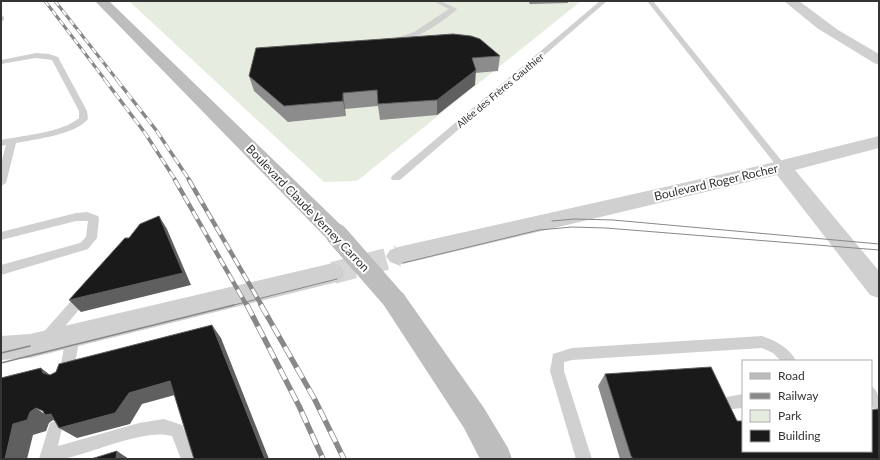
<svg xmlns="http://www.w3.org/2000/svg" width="880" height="460" font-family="Lato,sans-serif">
	<rect width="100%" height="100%" fill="#fff"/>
	<path fill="#e6ecdf" d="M129 1H581L357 181 324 182Z"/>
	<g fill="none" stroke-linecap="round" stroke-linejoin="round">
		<path stroke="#d6d6d6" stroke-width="22" stroke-dasharray="22 11" stroke-linecap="butt" d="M333 273 398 256"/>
		<path fill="#d0d0d0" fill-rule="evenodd" d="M433 1H441L457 9C446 20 407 46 390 44V40L414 32 449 9Z
			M600 1H607L400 180H392L391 178 392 176Z
			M647 1H653L785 165 787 167 785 169H779Z
			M1 15 4 17V20L1 22Z
			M36 53 49 54 58 57 87 111 88 119C75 135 36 139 16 143L6 183 1 186V164L6 145 1 146V140C25 135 61 133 79 118V111L52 60 36 58 1 64V60Z
			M87 212 98 216 99 219 97 238 88 249 1 275V265L80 243 86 237 88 221H76L1 240V232L76 213Z
			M84 290 88 291 90 295 88 299 50 344 45 346 40 344 38 340 40 336 80 291Z
			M73 330 78 332 80 336 73 375 71 380 66 382 61 380 59 375 66 336 68 332Z
			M762 336C776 341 789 347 796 361H781L773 353 762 348 572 360 564 362V371L592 459H576L550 371 553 354 572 348Z
			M871 386C880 391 879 402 879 412 868 408 871 396 871 386Z
			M743 394V408L732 409 727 407 725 402 727 397Z
			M164 419 182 425 197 459H181L172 436C147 428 94 452 67 458 59 460 48 459 39 459L50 423 55 421 60 423 62 428 58 446 139 423Z"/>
		<path fill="#d0d0d0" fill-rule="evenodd" d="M784 1H799L838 30 879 54V65L874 63 817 28Z
			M879 136V148L795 170 879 271V298L870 295 777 175 398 265 390 262 386 256 390 250 398 247 754 167Z
			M333 263 341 266 345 273 341 280 333 283 30 358 1 360V336L30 334Z"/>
		<path fill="#bdbdbd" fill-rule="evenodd" d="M95 1H109L345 229 348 235 345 241 337 243 329 241Z
			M394 289 403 293 484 408 508 448 512 459H480L464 428 385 307 382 300 385 293Z"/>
		<path stroke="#888" stroke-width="1" d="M552 221 574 219 613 220 879 244
			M403 263 539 230 572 227 606 228 879 250
			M230 306 337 279"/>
		<path stroke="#888" stroke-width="1.5" d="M1 353 30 346
			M1 363 234 305"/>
		<g stroke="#888" stroke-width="3">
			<path id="rail-far3" d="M45 1 106 81
				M55 1 118 81"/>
		</g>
		<g stroke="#888" stroke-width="3.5">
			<path id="rail-far2" d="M105 80 145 133 176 181
				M117 80 156 130 190 181"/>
		</g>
		<g stroke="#888" stroke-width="4.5">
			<path id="rail-far1" d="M175 180 247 306
				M189 180 262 306"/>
		</g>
		<g stroke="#888" stroke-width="5.5">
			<path id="rail" d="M247 305 299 406 323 459
				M261 305 314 398 344 459"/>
		</g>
		<use href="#rail-far3" stroke="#fff" stroke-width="2" stroke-dasharray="6" stroke-linecap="butt"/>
		<use href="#rail-far2" stroke="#fff" stroke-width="2.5" stroke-dasharray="8" stroke-linecap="butt"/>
		<use href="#rail-far1" stroke="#fff" stroke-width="3" stroke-dasharray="9" stroke-linecap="butt"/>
		<use href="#rail" stroke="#fff" stroke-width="4" stroke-dasharray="12" stroke-linecap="butt"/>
		<path stroke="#bdbdbd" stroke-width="22" d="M337 235 394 300"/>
	</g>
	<path fill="#8c8c8c" d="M528 1H568V3L530 4Z
		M500 56 498 71 475 73V85L437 115 380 120 378 106 345 109 346 116 288 122 254 91 249 76Z
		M605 374 737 421 879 459H620L598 386Z"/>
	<path fill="#5f5f5f" d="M476 70 475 85 437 115V100Z
		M343 93 345 109 346 116 343 101Z
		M159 216 167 229 191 285 81 312 69 300Z
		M212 325 221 338 269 459H265Z
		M41 368 58 381 43 373Z
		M170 381 182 393 142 404 130 424 77 438 59 428 129 393Z
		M36 408 46 415 51 414 63 426 53 420 49 423 46 431 33 435 27 459H5L13 424 30 412Z
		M117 451 129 459H116Z"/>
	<path fill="#1a1a1a" stroke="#5f5f5f" d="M453 34 471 36 480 39 500 56 472 58 476 70 437 100 378 104 377 90 343 93V101L284 106 249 76 256 48Z
		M159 216 183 273 69 300 125 238H129L140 224Z
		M212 325 265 459H194L170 381 129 393 115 413 59 428 51 414 45 415 43 411 36 408 30 412 27 420 13 424 5 459H1V378L41 368 43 373 50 375 56 372 59 364Z
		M711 367 737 421H743V451H871V410L879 409V459H633L631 456 605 374Z
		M117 451 116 459H91Z"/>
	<g text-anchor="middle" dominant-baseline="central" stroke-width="4" stroke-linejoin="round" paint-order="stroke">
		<g font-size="10" fill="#333" stroke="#fff">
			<text transform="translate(500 90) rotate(-40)">Allée des Frères Gauthier</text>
		</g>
		<g font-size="12" fill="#333" stroke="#fff">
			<text transform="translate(716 182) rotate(-13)">Boulevard Roger Rocher</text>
			<text transform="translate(308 208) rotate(46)">Boulevard Claude Verney Carron</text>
		</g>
	</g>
	<rect width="880" height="460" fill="none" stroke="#333333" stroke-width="4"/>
	<rect x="742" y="360" width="130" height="92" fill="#ffffff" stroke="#adadad"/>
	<rect x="750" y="373" width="20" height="6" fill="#bdbdbd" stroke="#adadad"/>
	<text x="778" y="380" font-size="12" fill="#333333">Road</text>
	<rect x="750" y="393" width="20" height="6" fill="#888888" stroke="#adadad"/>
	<text x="778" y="400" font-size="12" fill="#333333">Railway</text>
	<rect x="750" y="410" width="20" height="12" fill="#e6ecdf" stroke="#adadad"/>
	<text x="778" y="420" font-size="12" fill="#333333">Park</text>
	<rect x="750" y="430" width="20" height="12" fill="#1a1a1a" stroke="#adadad"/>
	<text x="778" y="440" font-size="12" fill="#333333">Building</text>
</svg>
